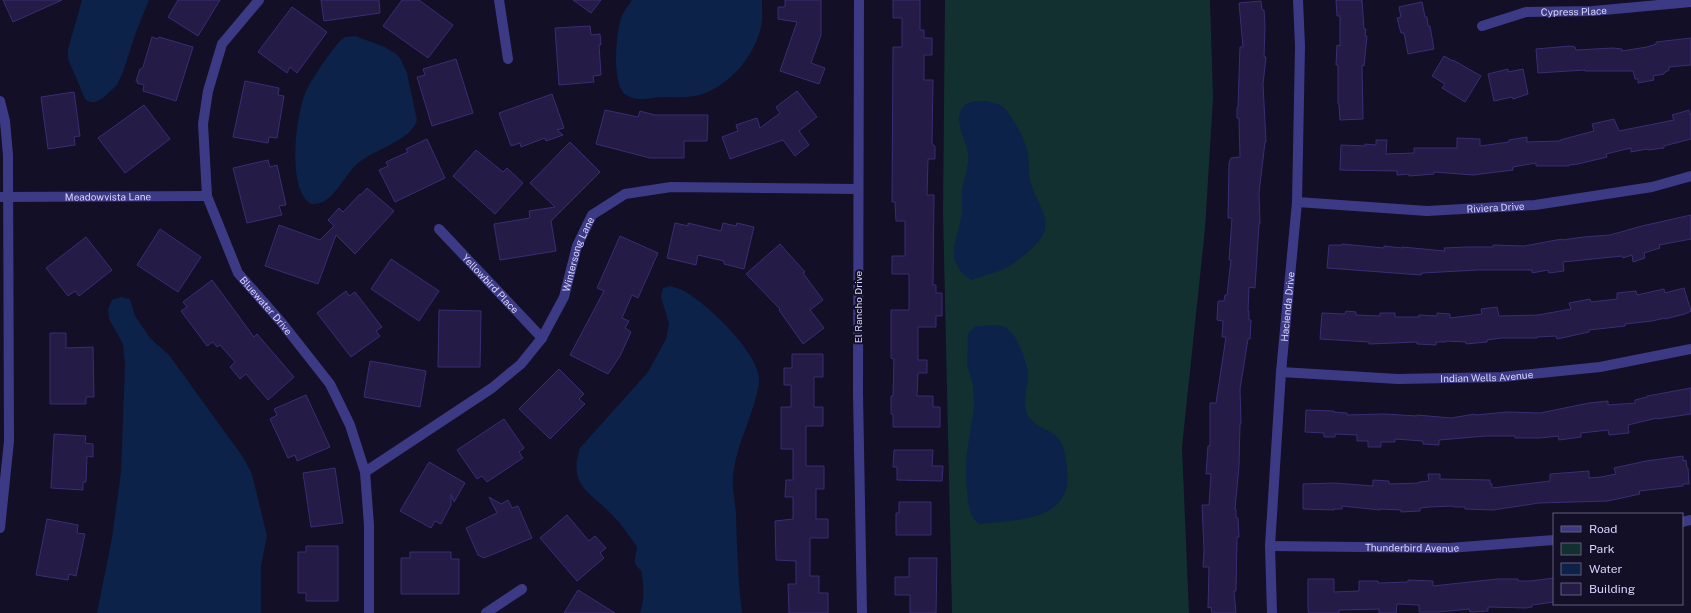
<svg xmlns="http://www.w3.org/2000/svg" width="1691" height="613" font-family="'Public Sans',sans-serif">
	<rect width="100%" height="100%" fill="#130f26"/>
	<path fill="#12302f" d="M945 0H1210L1213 98 1205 229 1182 447 1189 613H952L943 211Z"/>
	<path fill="#0c2248" d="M82 0H149L136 32 123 72 117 85 103 98 95 102H90L85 99 68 59V49Z
		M632 0H762C762 9 763 19 761 27 754 57 729 86 700 95 688 98 675 97 664 97 651 97 639 103 626 95 611 85 616 34 621 18 623 12 628 6 632 0Z
		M355 36 385 47 396 54 400 58 407 73 417 120C411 141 374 149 357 164 343 176 333 206 311 204 286 189 296 114 306 91 311 80 336 42 345 37Z
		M987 101C992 102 998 104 1002 106 1011 113 1027 142 1028 154 1029 165 1028 176 1032 187 1037 203 1050 215 1044 233 1039 245 1017 262 1006 268 995 273 982 276 971 280 963 275 956 267 954 257 953 244 959 230 961 218 963 209 961 199 962 190 964 178 969 167 968 154 967 142 956 126 960 113 964 100 976 101 987 101Z
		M670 286C674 287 678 288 682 290 705 301 763 356 759 383 754 415 736 444 733 477 732 488 735 501 736 513 737 546 738 580 742 613H640C645 599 644 585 641 570 631 564 636 557 637 547 630 537 623 526 614 517 592 492 567 488 580 448L648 372 666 339 669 324 661 297 663 288Z
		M121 297 130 299 135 316 150 338 169 355 243 457 252 474 267 536 261 566V613H97L112 538 121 472 125 364 123 344 109 319 108 309 112 300Z
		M997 325C1001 326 1006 327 1009 330 1017 335 1029 367 1028 376 1028 387 1023 399 1026 409 1030 427 1047 427 1057 437 1065 445 1067 461 1067 471 1068 479 1068 488 1064 495 1051 522 1005 521 979 524L972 517 968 502 966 478V459L974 407 973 385 967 366 968 333 975 326Z"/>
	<path fill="#241b47" stroke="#3b2d73" d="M3 0H62L13 22Z
		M178 0H220L198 36 168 17Z
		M321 0H379L380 13 324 21Z
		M402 0H419L453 25 428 58 383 26Z
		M573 0H601L591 13Z
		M785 0H821V35L811 63 825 68 819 84 780 71 797 22 778 19V7H785Z
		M893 0H920V30H924V38H932V55H924V80H933L932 143 934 146H935V159H928L927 195H934L933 285H936V293H942V316H936V327H918V360H927V373H918L917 396H933V407H940V427H893V414H891V396H893L894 359 891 358V310H909V274H892V256H905V221H896L895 202H892L893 47H902V18H893Z
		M1336 0H1362L1364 29H1366L1365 36H1367L1364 66 1362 65 1363 119 1340 120 1339 104H1338V65H1336L1337 45 1340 46V16H1337Z
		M1261 1 1262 10H1264L1265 25 1264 57H1266L1263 84 1266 142H1265L1259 193 1260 224H1259L1255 288 1249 287 1248 311H1249V320H1251L1250 339H1248L1240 389 1241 424H1240L1239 466 1235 509H1236V518H1238L1239 537H1237L1236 591H1234L1236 613H1212L1211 607 1208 608 1209 567H1203L1204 550 1202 505H1209L1211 474H1206L1208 446H1210V403H1216L1226 337H1222L1223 321 1217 320 1218 301H1224L1225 295H1227L1231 260H1229L1232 218H1228L1229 163 1231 158 1240 157 1239 118H1237V108L1238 107 1240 47H1243L1239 3Z
		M1422 2 1425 17H1427L1428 26H1430L1434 49 1408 54 1404 33H1401L1397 18 1401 17 1399 7Z
		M292 7 327 32 297 73 290 67 287 73 258 52Z
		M590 26 591 35 600 34 601 45H599L601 75 593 76 594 82 559 85 555 28Z
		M152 37 158 39 159 37 193 47 176 101 143 91 144 85 137 83 138 81H136L140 69H141L143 67Z
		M1691 38V65L1669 67V70L1664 73V74L1653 76 1654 80 1638 83V79H1635L1633 71H1585V70L1538 73 1536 49 1570 46 1575 47 1576 50 1613 48 1622 49V51L1647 47 1656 44V42Z
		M1444 56 1453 61V60L1481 76 1465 102 1442 88 1445 84 1432 76Z
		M456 59 473 113 432 126 417 77 425 75 423 69Z
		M1508 69V72L1523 69 1528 94 1513 99 1512 97 1494 101 1488 74Z
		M245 81 279 88 278 95 284 96 277 138 269 137 268 143 233 137Z
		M797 91 817 117 799 131 809 145 795 156 783 140 730 159 722 137 738 131 736 125 757 118 760 128 780 113 776 107Z
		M74 92 80 136 74 137 75 145 48 149 41 97Z
		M552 94 564 128 557 130 563 135 546 141 545 138 521 147 520 143 511 146 499 113Z
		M144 105 170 139 125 173 98 138Z
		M605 110 638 117 640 111 655 115H708L707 141H684V158H650L596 144Z
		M1689 110 1691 116V139L1664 146V148L1648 150 1647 149 1631 152V148L1606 154 1607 157 1578 164 1569 165V166H1536V163L1513 167V170L1473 175 1434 172V174L1409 176V174L1397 175V171L1340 170 1341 145 1365 146V144L1376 145V140H1387L1386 154 1414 153V148H1457V138L1480 139V146L1509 142V140L1527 137V142L1560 141V140L1594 131 1592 124 1614 119 1619 131 1674 120 1672 115Z
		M427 139 445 178 395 202 379 170 388 166 386 162 408 152 406 149Z
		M570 142 600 172 551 221 556 251 500 260 494 224 530 218 529 211 555 207 530 183Z
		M476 150 503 172 507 168 523 183 495 214 453 176Z
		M268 160 270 167 277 165 286 205 279 206 282 215 247 223 233 168Z
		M367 188 394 211 355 254 336 235 318 284 265 266 279 225 320 240 334 226 328 220 339 208 343 212 360 194 361 195Z
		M1691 215V239L1659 245 1660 248 1644 253 1645 258 1633 262 1632 255 1623 258 1622 256 1563 262 1564 271 1549 273 1548 270 1532 273V270H1478L1422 273 1421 275 1327 268 1329 245H1342V244L1384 248V246L1402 248V247L1445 251 1444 248 1466 247H1493V245L1524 246 1562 239V240L1584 237 1610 235 1642 226Z
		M675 223 688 226V223L721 231 723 223 736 226 737 223 754 227 744 269 724 264V261L698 255 696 265 667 258Z
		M160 229 201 257 178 292 137 265Z
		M620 236 658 253 638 298 632 295 622 318 629 321 625 328 631 332 620 356 608 374 570 355 604 291 597 288Z
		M86 237 112 270 79 296 75 291 68 296 46 268Z
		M780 244 805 272 803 273 823 300 810 310 824 328 803 344 779 310 780 309 746 274Z
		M391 259 439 291 419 321 371 289Z
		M212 280 254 337 257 334 294 377 268 400 246 374 240 379 230 367 235 362 220 345 217 347 213 342 207 346 181 311 187 307 183 302Z
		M1684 288 1691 311 1685 314 1665 319V318L1652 321 1625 324V326L1589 330V332L1580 334 1557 339 1556 336 1537 337V338H1501L1487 340V342L1466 344V342L1446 341V342H1436V345L1417 344V342L1369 344V342L1320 339 1322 313 1345 314 1346 311 1356 312V315L1380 316V313H1395V317H1419V315L1437 316V313L1450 314V318L1482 314 1481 309 1497 307 1499 316 1538 315 1571 309 1569 303 1590 299 1591 302 1617 299V293L1636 291 1637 295 1664 289 1665 293Z
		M346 291 349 296 355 292 382 327 376 331 380 336 351 357 317 313Z
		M439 310 481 311 480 367H438Z
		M50 333H66V348L93 347 94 397H86V404H50Z
		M792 354H823V377H814V407H823V426H806V466H824V489H816V519H828V538H810V576H819V593H828V613H789L788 584H796V561L776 560 775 521 793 519V497H785L786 480H793V449H781V407H791V385H784V368H792Z
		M370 361 426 371 420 407 364 397Z
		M559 369 584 394 579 399 585 404 550 439 519 409Z
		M1691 388V414L1657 419V418L1628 425 1629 433 1609 435 1608 430 1581 433V437L1559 440 1558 436 1540 438H1515V436H1486L1439 440V445L1423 444V441L1395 439V442H1381V447H1368V441H1357V435L1335 434V437H1324V433L1305 432 1306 410 1334 411V412L1347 413V415L1384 414 1417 416V415L1451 418 1475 414V415L1507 412 1540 413 1589 403 1608 401V405L1635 403V400L1647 397V396Z
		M306 395 330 447 297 461 295 455 288 458 270 419 277 415 274 409Z
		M504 419 524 448 519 452 523 458 487 482 482 476 477 479 457 450Z
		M54 434 86 436 85 443 93 444V457L87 456 86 482H83V490L51 488Z
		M894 450H933L932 466H943L942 481 897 480V467H893Z
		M1683 456V461L1686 460 1687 468H1688L1689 484H1683V486L1639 491 1640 494 1608 501 1539 503 1493 510 1465 509V507H1453V506L1429 507 1420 508V511L1401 512V510L1380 509V510L1342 506V509H1334V510L1303 509V484L1335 483 1373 486V480L1389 481V484L1419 483V482L1429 481 1428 474H1440V479L1490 480V484H1492V488L1550 481V474L1589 471V478L1601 477 1616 474 1614 468 1646 461Z
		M429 462 465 483 454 502 451 494V505L441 524 435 521 431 528 400 511Z
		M335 468 343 523 311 527 303 473Z
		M489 497 501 504 508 500 512 508 518 506 532 538 484 558 478 555 466 528 497 513Z
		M899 502H931V535H896V513H899Z
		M567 515 589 541 595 536 606 548 600 553 604 558 577 581 540 538Z
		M47 519 78 525 77 533 85 534 76 576 69 574 68 580 36 575Z
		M306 546H338V601H306V593H298V552H306Z
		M410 552H451V559H459V594H401V558H410Z
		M909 558H937L936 613H910V595H895V577H909Z
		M1554 578V602L1532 605V607L1526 608 1488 607V611L1470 612 1469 609 1439 612H1419V605L1397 604 1396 613H1379V609L1339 610V613H1309L1308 610V579H1334V592L1359 591V581H1378V583L1408 582V580L1433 581V586L1497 579H1518V581H1530Z
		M578 590 615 613H564Z"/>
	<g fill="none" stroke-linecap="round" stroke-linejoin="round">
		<g stroke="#3d3a85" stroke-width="10">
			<path id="s1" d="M259 0 222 44 208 91 203 124 207 196 238 273 282 323 330 384 350 425 365 472 369 525V613"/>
			<path d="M499 0 508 59"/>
			<path d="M859 0 858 393 862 613"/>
			<path id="s2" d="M1482 26 1526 12 1593 11 1691 2"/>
			<path d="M0 101 5 121 8 155 9 441 0 528"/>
			<path id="s3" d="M0 197 207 196"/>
			<path id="s4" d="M1297 202 1427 211 1535 205 1652 187 1691 176"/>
			<path id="s5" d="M439 229 542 338"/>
			<path id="s6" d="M1281 372 1398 379 1502 377 1600 367 1691 349"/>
			<path id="s7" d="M365 472 492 388 521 364 542 338 564 297 577 246 592 215 625 194 671 187 858 189"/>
			<path d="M1682 522 1691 520"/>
			<path id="s8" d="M1270 546 1449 548 1554 540"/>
			<path d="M486 613 522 589"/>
			<path id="s9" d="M1272 613 1270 546 1281 372 1297 202 1300 46 1298 0"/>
		</g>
	</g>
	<g text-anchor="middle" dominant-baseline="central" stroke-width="4" stroke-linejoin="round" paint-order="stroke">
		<g font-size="10" fill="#d9d4ff" stroke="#130f26">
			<text stroke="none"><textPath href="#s2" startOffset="94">Cypress Place</textPath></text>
			<text stroke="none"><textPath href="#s3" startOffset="108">Meadowvista Lane</textPath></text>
			<text stroke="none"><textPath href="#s4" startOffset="199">Riviera Drive</textPath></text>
			<text stroke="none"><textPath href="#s7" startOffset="315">Wintersong Lane</textPath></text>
			<text stroke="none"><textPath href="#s5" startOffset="75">Yellowbird Place</textPath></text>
			<text stroke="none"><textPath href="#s1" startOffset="338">Bluewater Drive</textPath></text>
			<text transform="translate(858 307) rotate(-90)">El Rancho Drive</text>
			<text stroke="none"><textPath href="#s9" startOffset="307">Hacienda Drive</textPath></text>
			<text stroke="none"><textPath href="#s6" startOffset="206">Indian Wells Avenue</textPath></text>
			<text stroke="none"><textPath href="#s8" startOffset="142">Thunderbird Avenue</textPath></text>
		</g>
	</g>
	<rect x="1553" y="513" width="130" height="92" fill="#130f26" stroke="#625e7d"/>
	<rect x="1561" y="526" width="20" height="6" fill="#3d3a85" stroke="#625e7d"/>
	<text x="1589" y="533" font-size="12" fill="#d9d4ff">Road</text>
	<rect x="1561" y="543" width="20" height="12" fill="#12302f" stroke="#625e7d"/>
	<text x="1589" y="553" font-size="12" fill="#d9d4ff">Park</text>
	<rect x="1561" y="563" width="20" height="12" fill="#0c2248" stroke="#625e7d"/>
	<text x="1589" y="573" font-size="12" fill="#d9d4ff">Water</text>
	<rect x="1561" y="583" width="20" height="12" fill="#241b47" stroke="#625e7d"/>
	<text x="1589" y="593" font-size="12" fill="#d9d4ff">Building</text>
</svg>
